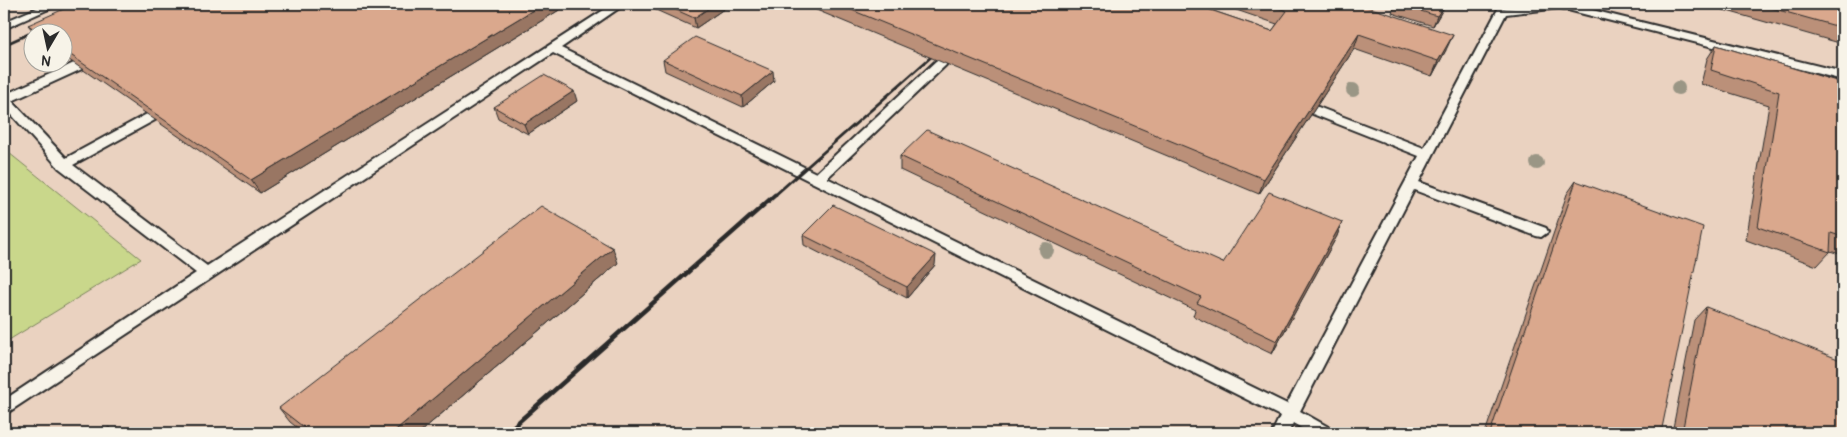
<svg xmlns="http://www.w3.org/2000/svg" width="1847" height="437" font-family="Pangolin,sans-serif">
	<rect width="100%" height="100%" fill="#f1e4d6"/>
	<filter id="ink" filterUnits="userSpaceOnUse"><feTurbulence type="fractalNoise" baseFrequency=".02" numOctaves="2"/><feDisplacementMap in="SourceGraphic" scale="10" xChannelSelector="R" yChannelSelector="G"/><feConvolveMatrix kernelMatrix="1 2 1 2 8 2 1 2 1" color-interpolation-filters="sRGB"/></filter>
	<g filter="url(#ink)">
		<path fill="#ead2c0" fill-rule="evenodd" d="M4 4H1843V433H4V343L141 259 4 149ZM32 32H62V62H32Z"/>
		<path fill="#c9d78b" stroke="#7a815b" d="M4 149 141 259 4 343Z"/>
		<g fill="none" stroke-linecap="round" stroke-linejoin="round">
			<g stroke="#2b2b2b" stroke-width="4">
				<path id="lane" d="M46 4H60L4 29V22Z
					M613 4H625L561 48 816 173 938 59H946V65L827 178 1287 404 1419 156 1310 113 1308 110 1310 107H1318L1424 148 1498 9 1540 4H1568L1843 72V80L1560 8 1506 14 1419 182 1546 228 1548 232 1541 237 1536 236 1414 190 1300 411 1330 428 1332 433H1310L1293 423 1288 433H1272L1280 416 553 53 4 415V400L196 273 59 168 4 106V95L74 63H82L84 66 82 69 12 101 66 158 147 114H155L157 117 155 120 73 165 207 266Z"/>
			</g>
			<use href="#lane" fill="#f7f3e8" fill-rule="evenodd"/>
			<path stroke="#2b2b2b" stroke-width="3" d="M4 45 46 26
				M774 196 931 57"/>
			<path stroke="#2b2b2b" stroke-width="4.5" d="M506 433 775 195"/>
		</g>
		<g fill="#9a9685">
			<circle cx="1678" cy="88" r="7"/>
			<circle cx="1353" cy="90" r="7"/>
			<circle cx="1537" cy="163" r="7"/>
			<circle cx="1046" cy="250" r="8"/>
		</g>
		<path fill="#bb9079" stroke="#2b2b2b" d="M569 4 260 193 62 55V32H34L28 25Z
			M647 4H731L696 28 647 6Z
			M802 4H1193L1272 31 1277 24 1219 4H1359L1446 50 1432 76 1354 49 1259 194Z
			M1395 4H1446L1433 26 1392 13Z
			M1713 4H1843V44L1713 7Z
			M1716 45 1843 83V255L1830 251V252L1817 266 1746 240 1769 105 1701 84 1707 59Z
			M663 60 774 81 743 107 665 71Z
			M577 101 528 134 498 118 494 107Z
			M900 156 1223 263 1342 222 1337 236 1272 354 1193 316 1195 310 900 170Z
			M1576 181 1661 433H1485L1567 194Z
			M803 235 935 265 907 298 804 245Z
			M618 263 419 433H304L290 422 279 408Z
			M1706 307 1843 433H1672L1694 320Z"/>
		<path fill="#997663" stroke="#2b2b2b" d="M543 4H569L260 193 251 180Z
			M715 4H731L696 28 694 18Z
			M1445 4H1446L1433 26 1437 16Z
			M1359 34 1354 49 1259 194 1264 179Z
			M1453 35 1446 50 1432 76 1438 61Z
			M773 71 774 81 743 107 742 96Z
			M574 91 577 101 528 134 524 124Z
			M1342 222 1337 236 1272 354 1277 341Z
			M613 248 618 263 419 433H392Z
			M936 255 935 265 907 298V287Z"/>
		<path fill="#daa88d" stroke="#2b2b2b" d="M75 4H543L251 180 62 49V32H39L28 25Z
			M663 4H715L694 18Z
			M837 4H1193L1272 31 1287 11 1266 4H1359L1453 35 1438 61 1359 34 1264 179Z
			M1398 4H1445L1437 16Z
			M1757 4H1843V28Z
			M695 37 773 71 742 96 663 60Z
			M1716 45 1843 83V237L1831 233 1830 252 1758 227 1779 92 1711 70Z
			M544 75 574 91 524 124 494 107Z
			M927 130 1223 263 1269 192 1342 222 1277 341 1197 303 1201 297 900 156Z
			M1576 181 1703 227 1661 433H1490Z
			M833 205 936 255 907 287 803 235Z
			M541 206 613 248 392 433H311L279 408Z
			M1706 307 1843 361V433H1682Z
			M109 427 114 433H100Z"/>
	</g>
	<rect width="1847" height="437" fill="none" stroke="#f7f3e8" stroke-width="20"/>
	<rect x="10" y="10" width="1827" height="417" fill="none" stroke="#2b2b2b" stroke-width="2" filter="url(#ink)"/>
	<g transform="translate(48 48) rotate(189)"><circle r="24" fill="#f7f3e8" stroke="#a5a39c"/>
	<path d="M0-4L9 19L0 12L-9 19Z" fill="#2b2b2b"/>
	<text y="-8" font-size="14" font-weight="bold" text-anchor="middle" fill="#2b2b2b">N</text>
	</g>
</svg>
